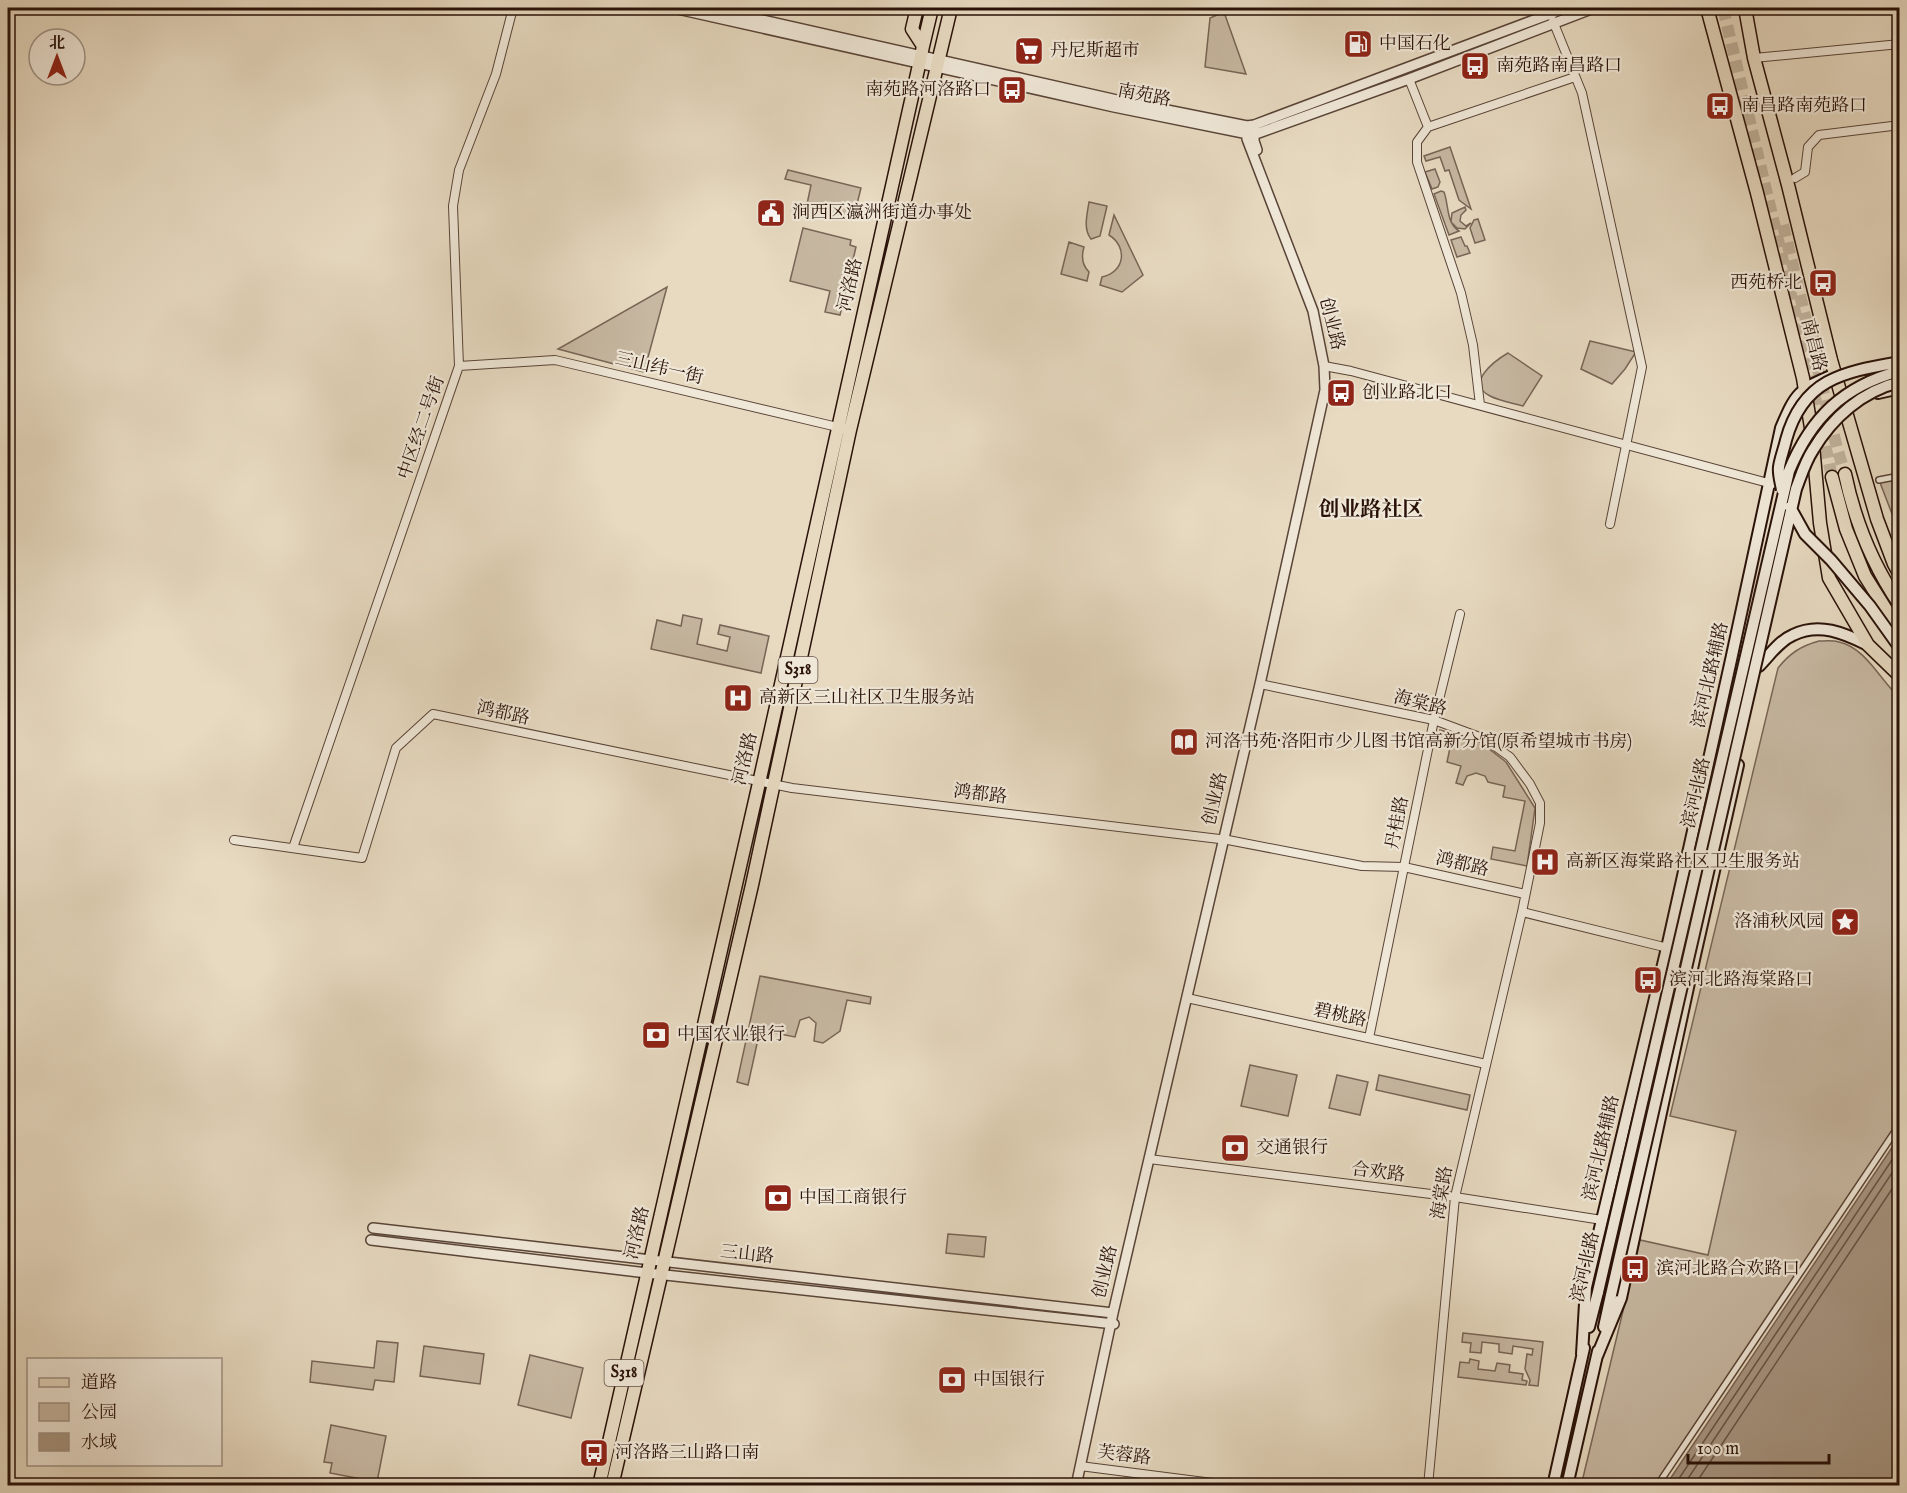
<svg xmlns="http://www.w3.org/2000/svg" width="1907" height="1493" font-family="'IM FELL English','Noto Serif SC',serif">
	<rect width="100%" height="100%" fill="#e7dac1"/>
	<filter id="stains"><feTurbulence type="fractalNoise" baseFrequency=".00333" numOctaves="4"/><feColorMatrix values="0 0 0 0 .2 0 0 0 0 .09 0 0 0 0 .02 0 0 0 .5 -.17"/></filter>
	<radialGradient id="worn" r=".72"><stop offset=".6" stop-color="#630" stop-opacity="0"/><stop offset="1" stop-color="#630" stop-opacity=".3"/></radialGradient>
	<path fill="#c7b8a2" stroke="#786556" stroke-width="1.5" d="M1224 12 1246 74 1205 67 1210 18Z
		M1450 147 1471 209 1459 200 1449 170 1445 171 1440 157 1426 161 1424 156Z
		M1435 169 1440 182 1438 187 1432 189 1425 172Z
		M788 170 861 188 853 220 806 209 811 185 785 179Z
		M1441 191 1444 192C1449 205 1446 223 1459 231L1449 235 1434 194Z
		M1089 202 1107 206 1100 236 1091 239C1083 229 1087 215 1089 202Z
		M1465 207 1466 210 1461 215 1460 221 1466 226 1471 223 1465 229 1457 228 1451 222 1452 213Z
		M1114 215 1143 275 1122 292 1100 285 1102 277C1125 272 1128 247 1109 235Z
		M1478 219 1485 240 1475 243 1470 228 1474 220Z
		M803 228 851 240 850 245 856 247 840 315 825 312 830 291 790 281Z
		M1461 237 1465 246H1467L1470 253 1457 257 1451 240Z
		M1069 242 1084 247C1081 257 1082 265 1089 272L1087 281 1061 274Z
		M667 287 644 372 558 349Z
		M1590 341 1636 352 1625 369 1612 384 1581 369Z
		M1508 353 1542 376 1523 406C1512 403 1500 401 1490 396 1464 383 1496 360 1508 353Z
		M1899 476V532L1879 480Z
		M683 615 702 619 697 644 727 651 730 637 718 634 720 625 769 636 761 673 651 649 657 620 681 626Z
		M1819 641C1825 641 1833 640 1839 642 1866 648 1880 680 1899 697V1124L1657 1485 1581 1486 1640 1240 1708 1255 1736 1131 1670 1116 1778 668C1790 653 1801 646 1819 641Z
		M1440 730 1480 742 1506 762 1535 808 1527 866 1491 859 1493 847 1515 851 1525 801 1503 797 1505 786 1488 782 1485 776 1476 773 1467 776 1463 785 1456 783 1461 766 1447 762 1450 748 1437 746Z
		M760 976 871 997 870 1004 847 1000 840 1031 823 1043 814 1041 816 1023 809 1017 800 1020 795 1037 760 1030 748 1085 737 1082Z
		M1250 1065 1297 1075 1288 1116 1241 1106Z
		M1337 1075 1368 1082 1360 1115 1329 1108Z
		M1379 1075 1470 1095 1467 1110 1376 1090Z
		M948 1234 986 1237 984 1257 946 1253Z
		M1463 1333 1543 1342 1538 1386 1529 1385 1530 1380 1525 1369 1527 1354 1532 1355 1533 1349 1513 1346 1512 1354 1499 1352V1344L1482 1342 1481 1353 1470 1352 1471 1343 1462 1342Z
		M377 1341 398 1343 394 1382 375 1380 373 1390 310 1382 312 1361 374 1368Z
		M424 1346 484 1354 480 1384 420 1376Z
		M530 1355 583 1368 571 1418 518 1405Z
		M1470 1359 1479 1361 1478 1369 1495 1371 1497 1363 1510 1365 1509 1372 1523 1374 1522 1380 1527 1381 1526 1385 1458 1377 1460 1362 1469 1363Z
		M331 1425 386 1436 377 1482 330 1473 332 1463 324 1462Z"/>
	<path fill="#a79682" stroke="#756152" stroke-width="1.5" d="M1899 1137V1485H1666Z"/>
	<g fill="none" stroke-linecap="round" stroke-linejoin="round">
		<path stroke="#685446" stroke-width="1.5" d="M1674 1486 1900 1148
			M1683 1486 1900 1161
			M1694 1486 1900 1177"/>
		<path stroke="#c1b29c" stroke-width="12" stroke-dasharray="12 6" stroke-linecap="butt" d="M1723 8 1813 388 1832 477
			M1783 225 1837 448 1845 474"/>
		<g stroke="#594437" stroke-width="8">
			<path id="pedestrian" d="M1879 480 1900 476
				M1657 1486 1900 1124"/>
		</g>
		<g stroke="#594437" stroke-width="10">
			<path id="minor" d="M1553 21 1582 93 1642 367 1610 524
				M1754 58 1900 44
				M1409 79 1428 127
				M1795 178 1805 172 1808 147 1819 135 1900 125
				M459 366 555 360 850 430
				M1324 366 1351 371 1772 484
				M1480 405 1473 345 1461 293 1417 162V142L1428 127 1575 77
				M1260 684 1434 720 1485 739 1510 757 1530 784 1540 803V823L1522 912 1455 1197 1428 1486
				M234 840 362 858 396 748 433 714 792 788 1228 840 1362 866 1404 867 1525 894
				M293 848 459 366 453 206 459 170 496 74 513 8
				M1522 912 1672 949
				M1187 998 1486 1064
				M1369 1038 1434 720 1460 614
				M1149 1159 1455 1197 1602 1220
				M1080 1466 1236 1486"/>
		</g>
		<g stroke="#594437" stroke-width="12">
			<path id="tertiary" d="M673 8 1114 107 1253 135 1409 79 1594 8
				M709 8 1117 100 1247 126 1254 125 1566 8
				M1254 125V141L1257 150
				M373 1228 1113 1313
				M371 1240 647 1273 1114 1324
				M1076 1486 1113 1313 1260 684 1325 390 1324 366 1313 311 1247 139V126"/>
		</g>
		<g stroke="#2a1209" stroke-width="14">
			<path id="secondary" d="M1878 393 1900 388
				M1813 432 1844 403 1849 402
				M1782 531 1788 496
				M1759 666C1769 656 1779 641 1793 635 1819 622 1844 633 1868 645
				M1589 1327 1598 1292
				M1604 1327 1611 1295
				M1582 1354 1586 1287 1667 948 1731 660 1781 428C1796 393 1798 390 1833 375
				M1597 1356 1621 1298 1695 955 1738 765
				M1553 1486 1584 1348
				M1567 1486 1598 1351"/>
		</g>
		<g stroke="#2a1209" stroke-width="15">
			<path id="primary" d="M1707 8 1757 193 1803 378 1812 434 1820 523 1829 578 1868 645 1900 676
				M1745 8 1754 58 1788 185 1831 360 1877 519 1894 564 1900 575
				M923 46 932 8
				M599 1486 759 783 921 56 923 46 912 29 917 8
				M612 1486 752 885 850 430 951 8"/>
		</g>
		<g stroke="#2a1209" stroke-width="15">
			<path id="trunk" d="M1845 474C1855 522 1872 564 1900 605
				M1832 477 1846 529 1865 576 1900 632"/>
		</g>
		<use href="#pedestrian" stroke="#efe7d7" stroke-width="5"/>
		<use href="#minor" stroke="#efe7d7" stroke-width="8"/>
		<use href="#tertiary" stroke="#efe7d7" stroke-width="9"/>
		<use href="#secondary" stroke="#efe7d7" stroke-width="10"/>
		<use href="#primary" stroke="#e7dac1" stroke-width="12"/>
		<use href="#trunk" stroke="#e7dac1" stroke-width="12"/>
		<g stroke="#2a1209" stroke-width="14" stroke-linecap="butt">
			<path id="secondary-bridge" d="M1782 490C1781 483 1778 474 1779 467 1780 459 1784 449 1786 440 1803 378 1844 372 1900 362
				M1790 507 1805 534 1831 560 1870 606 1900 648
				M1598 1292 1789 471C1811 418 1843 386 1900 371
				M1611 1295 1796 489C1801 476 1805 462 1813 450 1832 418 1862 391 1900 382"/>
		</g>
		<use href="#secondary-bridge" stroke="#efe7d7" stroke-width="10"/>
	</g>
	<defs>
		<g id="fuel-square" transform="scale(1.5)"><rect x="-9" y="-9" width="18" height="18" rx="4" fill="#8f2418" stroke="#efe7d7"/><path d="M-5.5-6h7V0h2V4h1.3V-2.5L3-4.5l.8-.8L6-3V5H2.5V1h-1V6h-7ZM-4.2-4.7v3.2H.2V-4.7Z" fill="#fff"/></g>
		<g id="supermarket-square" transform="scale(1.5)"><rect x="-9" y="-9" width="18" height="18" rx="4" fill="#8f2418" stroke="#efe7d7"/><path d="M-6-5.5h2.5l.6 2H6L4.5 2H-2.5L-4.4-4H-6ZM-1.5 3.2a1.3 1.3 0 1 0 .1 0ZM3 3.2a1.3 1.3 0 1 0 .1 0Z" fill="#fff"/></g>
		<g id="bus-square" transform="scale(1.5)"><rect x="-9" y="-9" width="18" height="18" rx="4" fill="#8f2418" stroke="#efe7d7"/><path d="M-5-6H5V4H4V6H2V4H-2V6H-4V4H-5ZM-3.5-4V0h7V-4ZM-3.5 1.2v1.5H-2V1.2ZM2 1.2v1.5H3.5V1.2Z" fill="#fff"/></g>
		<g id="civic-square" transform="scale(1.5)"><rect x="-9" y="-9" width="18" height="18" rx="4" fill="#8f2418" stroke="#efe7d7"/><path d="M-.6-6.5H3V-4.5H.6V-3L4-1V1h2V6H-6V1h2V-1L-.6-3ZM-1.2 2.5V6h2.4V2.5Z" fill="#fff"/></g>
		<g id="hospital-square" transform="scale(1.5)"><rect x="-9" y="-9" width="18" height="18" rx="4" fill="#8f2418" stroke="#efe7d7"/><path d="M-5-5h3v3.5h4V-5h3V5h-3V1.5h-4V5h-3Z" fill="#fff"/></g>
		<g id="library-square" transform="scale(1.5)"><rect x="-9" y="-9" width="18" height="18" rx="4" fill="#8f2418" stroke="#efe7d7"/><path d="M-6-4Q-3-5.5-.7-3.5V5Q-3 3-6 4ZM6-4Q3-5.5 .7-3.5V5Q3 3 6 4Z" fill="#fff"/></g>
		<g id="sight-square" transform="scale(1.5)"><rect x="-9" y="-9" width="18" height="18" rx="4" fill="#8f2418" stroke="#efe7d7"/><path d="M0-6L1.8-2.2L6-1.7L2.9 1.2L3.7 5.4L0 3.3L-3.7 5.4L-2.9 1.2L-6-1.7L-1.8-2.2Z" fill="#fff"/></g>
		<g id="bank-square" transform="scale(1.5)"><rect x="-9" y="-9" width="18" height="18" rx="4" fill="#8f2418" stroke="#efe7d7"/><path d="M-6-4H6V4H-6ZM0-2.3a2.3 2.3 0 1 0 0 4.6a2.3 2.3 0 1 0 0-4.6Z" fill="#fff"/></g>
	</defs>
	<g fill-rule="evenodd">
		<use href="#fuel-square" x="1358" y="44"/>
		<use href="#supermarket-square" x="1029" y="51"/>
		<use href="#bus-square" x="1475" y="66"/>
		<use href="#bus-square" x="1012" y="90"/>
		<use href="#bus-square" x="1720" y="106"/>
		<use href="#civic-square" x="771" y="213"/>
		<use href="#bus-square" x="1823" y="283"/>
		<use href="#bus-square" x="1341" y="393"/>
		<use href="#hospital-square" x="738" y="698"/>
		<use href="#library-square" x="1184" y="742"/>
		<use href="#hospital-square" x="1545" y="862"/>
		<use href="#sight-square" x="1845" y="922"/>
		<use href="#bus-square" x="1648" y="980"/>
		<use href="#bank-square" x="656" y="1035"/>
		<use href="#bank-square" x="1235" y="1148"/>
		<use href="#bank-square" x="778" y="1198"/>
		<use href="#bus-square" x="1635" y="1269"/>
		<use href="#bank-square" x="952" y="1380"/>
		<use href="#bus-square" x="594" y="1453"/>
	</g>
	<g text-anchor="middle" dominant-baseline="central" stroke-width="4.5" stroke-linejoin="round" paint-order="stroke">
		<g fill="#efe7d7" stroke="#655247" stroke-width="1.5">
			<rect x="778.5" y="657" width="39" height="26" rx="4.5"/>
			<rect x="604.5" y="1360" width="39" height="26" rx="4.5"/>
		</g>
		<g font-size="16" font-weight="bold" fill="#2a1209">
			<text x="798" y="670">S318</text>
			<text x="624" y="1373">S318</text>
		</g>
		<g font-size="18" fill="#2a1209" stroke="#efe7d7" text-anchor="start">
			<text x="1379" y="44">中国石化</text>
			<text x="1050" y="51">丹尼斯超市</text>
			<text x="1496" y="66">南苑路南昌路口</text>
			<text x="991" y="90" text-anchor="end">南苑路河洛路口</text>
			<text x="1741" y="106">南昌路南苑路口</text>
			<text x="792" y="213">涧西区瀛洲街道办事处</text>
			<text x="1802" y="283" text-anchor="end">西苑桥北</text>
			<text x="1362" y="393">创业路北口</text>
			<text x="759" y="698">高新区三山社区卫生服务站</text>
			<text x="1205" y="742">河洛书苑·洛阳市少儿图书馆高新分馆(原希望城市书房)</text>
			<text x="1566" y="862">高新区海棠路社区卫生服务站</text>
			<text x="1824" y="922" text-anchor="end">洛浦秋风园</text>
			<text x="1669" y="980">滨河北路海棠路口</text>
			<text x="677" y="1035">中国农业银行</text>
			<text x="1256" y="1148">交通银行</text>
			<text x="799" y="1198">中国工商银行</text>
			<text x="1656" y="1269">滨河北路合欢路口</text>
			<text x="973" y="1380">中国银行</text>
			<text x="615" y="1453">河洛路三山路口南</text>
		</g>
		<g font-size="18" fill="#2a1209" stroke="#efe7d7">
			<text transform="translate(1144 96) rotate(11)">南苑路</text>
			<text transform="translate(851 285) rotate(-77)">河洛路</text>
			<text transform="translate(1331 324) rotate(76)">创业路</text>
			<text transform="translate(1813 345) rotate(76)">南昌路</text>
			<text transform="translate(659 369) rotate(13)">三山纬一街</text>
			<text transform="translate(422 428) rotate(-71)">中区经二号街</text>
			<text transform="translate(1711 675) rotate(-77)">滨河北路辅路</text>
			<text transform="translate(1420 704) rotate(14)">海棠路</text>
			<text transform="translate(503 714) rotate(12)">鸿都路</text>
			<text transform="translate(746 759) rotate(-77)">河洛路</text>
			<text transform="translate(1697 793) rotate(-77)">滨河北路</text>
			<text transform="translate(980 795) rotate(7)">鸿都路</text>
			<text transform="translate(1216 799) rotate(-77)">创业路</text>
			<text transform="translate(1398 823) rotate(-79)">丹桂路</text>
			<text transform="translate(1462 865) rotate(13)">鸿都路</text>
			<text transform="translate(1340 1016) rotate(12)">碧桃路</text>
			<text transform="translate(1602 1148) rotate(-77)">滨河北路辅路</text>
			<text transform="translate(1378 1173) rotate(7)">合欢路</text>
			<text transform="translate(1443 1193) rotate(-81)">海棠路</text>
			<text transform="translate(638 1233) rotate(-77)">河洛路</text>
			<text transform="translate(747 1255) rotate(6)">三山路</text>
			<text transform="translate(1586 1267) rotate(-77)">滨河北路</text>
			<text transform="translate(1106 1272) rotate(-77)">创业路</text>
			<text transform="translate(1124 1456) rotate(7)">芙蓉路</text>
		</g>
		<g font-size="21" font-weight="bold" fill="#2a1209" stroke="#efe7d7">
			<text x="1371" y="510">创业路社区</text>
		</g>
	</g>
	<rect width="1907" height="1493" fill="none" stroke="#e7dac1" stroke-width="30"/>
	<rect x="9" y="9" width="1889" height="1475" fill="none" stroke="#2a1209" stroke-width="3"/>
	<rect x="15" y="15" width="1877" height="1463" fill="none" stroke="#2a1209" stroke-width="1.5"/>
	<rect x="27" y="1358" width="195" height="108" fill="#efe7d7" stroke="#a09285" stroke-width="1.5"/>
	<rect x="39" y="1378" width="30" height="9" fill="#e7dac1" stroke="#a09285" stroke-width="1.5"/>
	<text x="81" y="1388" font-size="18" fill="#2a1209">道路</text>
	<rect x="39" y="1403" width="30" height="18" fill="#c7b8a2" stroke="#a09285" stroke-width="1.5"/>
	<text x="81" y="1418" font-size="18" fill="#2a1209">公园</text>
	<rect x="39" y="1433" width="30" height="18" fill="#a79682" stroke="#a09285" stroke-width="1.5"/>
	<text x="81" y="1448" font-size="18" fill="#2a1209">水域</text>
	<g transform="translate(57 57)"><circle r="28" fill="#efe7d7" stroke="#a09285" stroke-width="1.5"/>
	<path d="M0-4.5L10 22L0 15L-10 22Z" fill="#8f2418"/>
	<text y="-9" font-size="16" font-weight="bold" text-anchor="middle" fill="#2a1209">北</text>
	</g>
	<path d="M1688 1454v9h141v-9" fill="none" stroke="#2a1209" stroke-width="3"/>
	<text x="1697" y="1454" font-size="18" fill="#2a1209" stroke="#efe7d7" stroke-width="4.5" paint-order="stroke">100 m</text>
	<rect width="100%" height="100%" filter="url(#stains)"/>
	<rect width="100%" height="100%" fill="url(#worn)"/>
</svg>
